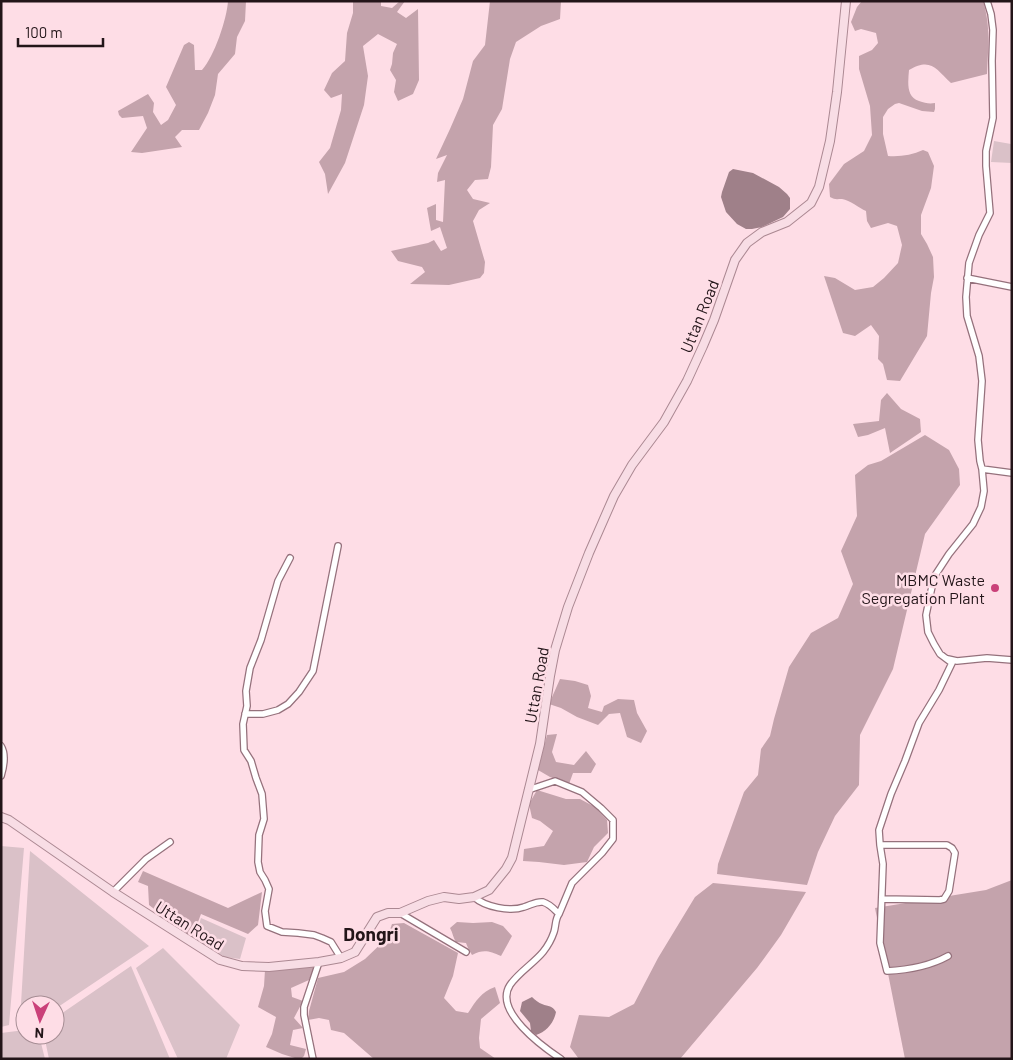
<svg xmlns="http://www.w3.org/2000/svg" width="1013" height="1060" font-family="Barlow,sans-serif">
	<rect width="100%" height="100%" fill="#fedde6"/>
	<path fill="#dac1c8" d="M1012 136V163L991 162 994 141 1011 144Z
		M1 846 24 848 9 1025 1 1027Z
		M30 851 149 946 55 1009V1005H25V1022L20 1021Z
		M201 918 246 938 240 959 225 957 194 940Z
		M163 948 240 1025 226 1059H178L136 968Z
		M131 966 170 1059H49L44 1035H55V1018Z
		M25 1030V1035H39L45 1059H1V1033Z"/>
	<path fill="#c4a3ac" d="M228 1H246L245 21 237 37 235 54 218 74 215 95 208 113 199 130H182L175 137 182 147 142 153 131 152 147 128 143 116 122 118 119 115 118 111 148 94 154 103 153 112 161 125 168 120 176 105 166 87 184 45 189 42 194 45 195 70H202C214 57 227 19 228 1Z
		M353 1H381V6L392 8 400 1H405L397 12 406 18 418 9 419 80 413 94 398 101 394 92 396 80 390 70 392 64 393 53 397 44 378 34 363 46 368 76 364 105 345 163 328 194 325 174 319 162 330 148 341 110 342 94 331 98 324 90 332 73 345 61 347 33 353 13Z
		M490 1H561L560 19 541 26 516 42 510 59 502 109 493 125 491 167 488 179 475 180 467 190 473 199 490 203 479 210 473 221 485 262 484 273 480 278 449 285 410 284 425 272 422 267 398 261 391 251 428 243 434 240 441 251 447 248 440 227 431 231 427 208 436 204V220L443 222 445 180 437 182 438 173 447 155 436 159 450 129 463 99 473 61 485 45Z
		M862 1H983C991 27 988 47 987 74L951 83C936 69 931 57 909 70 908 82 906 97 919 101 925 103 929 104 935 103V109L934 112 922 111 899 103 895 104 888 109 883 117V134L888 156C900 157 912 155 923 150L928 152 934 166 931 188 921 215V234L927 244 933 257 934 277 931 293 927 336 900 381 887 380 883 364 878 359 879 336 871 325 855 336 843 333 824 276 835 278 855 290 873 287 884 278 898 263 902 245 897 226 888 223 871 228 867 221 866 211C859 208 850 200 842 199 837 199 835 200 830 197L829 184 844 164 864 151 872 135 870 106 859 69V56L872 50 878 43 876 33 861 29 855 31 851 22 857 7Z
		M887 393 901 409 920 419 921 432 890 453 885 428 868 435 858 437 853 424 879 421 881 400Z
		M925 435 949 450 959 469 960 485 925 534 893 669 860 735 859 785 835 816 818 852 807 885 717 874 718 864 744 792 758 775 761 749 770 736 774 719 789 667 811 633 838 618 853 584 841 551 857 516 855 475 868 465 881 461Z
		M560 679 575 681 588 685 591 696 588 708 602 712 604 706 618 699 634 700 637 713 647 731 641 743 627 737 620 713 609 714 598 725 577 717 561 708 549 704Z
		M557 734 552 752 556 762 574 765 586 751 596 764 591 773H573L569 784 550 777 538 770 547 735Z
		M537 790 566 799H580L595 807 607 820 608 833 594 847 587 862 564 865 539 862 523 861 524 849 544 846 553 831 540 821 532 818 529 804Z
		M143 871 228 908 262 892 258 925 248 934 201 914 192 938 149 905 148 886 138 882Z
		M1012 880V1059H905L875 908 986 890Z
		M713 883 806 892 781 935 757 968 680 1059H579L570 1047 579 1015 609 1017 634 1004 658 958 695 897Z
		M457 922 473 923 492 922 503 926 512 936 501 956C489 951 484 949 472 955L468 948 466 943 456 942C453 938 453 933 450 928Z
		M404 923 458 953 453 976 444 998 456 1011 468 1013C476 1001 481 992 495 987L500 1003 481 1019 479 1038 480 1048 496 1059H374L344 1033 331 1030 329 1020 319 1018 308 1020 309 1011 318 978 344 972 365 959 387 938 392 924Z
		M316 964 309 980 291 988 292 997 303 1001 294 1018 303 1028 293 1030 290 1045 306 1049 304 1056 301 1059H298L282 1054 266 1047 272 1034 276 1017 258 1007 264 986 265 970Z"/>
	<path fill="#9f8089" d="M733 169 753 173 779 187 787 194 790 198V209L783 217 762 227 752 229H746L737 224 726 212 721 197 722 192 729 172Z
		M532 997C535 1000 539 1003 542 1004 549 1007 552 1005 556 1012 554 1023 546 1032 536 1035L531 1031 530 1023 520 1011 522 1002Z"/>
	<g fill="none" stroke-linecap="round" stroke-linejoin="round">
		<g stroke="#95717c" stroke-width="8">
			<path id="minor" d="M967 278 1012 287
				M982 469 1012 473
				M290 558 278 581 261 640 250 668 246 691 247 706 243 724 244 750 251 761 256 778 262 794 264 819 259 835 258 862 260 872 265 880 269 889 265 911 267 926 282 932 298 933 314 935 322 938 331 942 341 958
				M948 659 957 661 987 658 1012 660
				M245 714H263L278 710 288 704 299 692 313 671 338 546
				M1 746C6 754 4 766 1 776
				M528 790 555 781 582 792 601 808 613 820V839L602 853 572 883 559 914
				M880 845H947L952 848 955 853 949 891 944 899 940 900 882 899
				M113 892 146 859 170 842
				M474 897C485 907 510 912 524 907 531 905 536 901 543 902 550 904 554 909 559 914 555 919 556 926 554 932 552 938 547 947 543 952 533 964 519 972 510 985 493 1011 543 1047 561 1059
				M400 913 466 952
				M948 956C930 966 907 970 887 971L880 943 883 864 880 845 879 830 891 794 905 761 919 723 939 690 952 663 940 654 934 644 928 632 926 615 934 577 949 554 973 524 981 507 984 491 982 469 980 461 978 440 982 381 979 356 967 316 966 297 969 263 979 235 990 213 986 166V151L993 118 992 61 993 30 991 14 987 1
				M313 1059 304 1015V1007L319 962"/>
		</g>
		<g stroke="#ab8892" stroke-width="10">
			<path id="major" d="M1 817 9 820 113 892 220 960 242 966 269 967 319 962 341 958 355 952 377 917 388 913H400L428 901 444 897 459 899 474 897 489 890 506 869 512 858 540 744 550 676 555 650 568 607 589 553 614 496 632 465 664 422 687 381 703 346 714 320 735 260 747 243 762 232 787 222 811 203 819 187 830 141 837 92 846 1"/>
		</g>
		<use href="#minor" stroke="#fff" stroke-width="5.5"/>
		<use href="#major" stroke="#f8dde5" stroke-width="8"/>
	</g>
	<circle fill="#ca4079" stroke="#fedde6" stroke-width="2" cx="995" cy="588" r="5"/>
	<g text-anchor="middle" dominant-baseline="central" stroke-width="5" stroke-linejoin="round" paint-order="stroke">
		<g font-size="16" fill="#231519" stroke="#fedde6">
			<text transform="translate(699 316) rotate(-68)">Uttan Road</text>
			<text transform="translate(536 685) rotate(-80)">Uttan Road</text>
			<text transform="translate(190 925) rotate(32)">Uttan Road</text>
		</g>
		<g font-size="16" fill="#231519" stroke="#fedde6" text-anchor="end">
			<text x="985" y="579">MBMC Waste<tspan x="985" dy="18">Segregation Plant</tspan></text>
		</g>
		<g font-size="19" font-weight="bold" fill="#231519" stroke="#fedde6">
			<text x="371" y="933">Dongri</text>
		</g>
	</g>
	<rect width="1013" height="1060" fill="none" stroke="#231519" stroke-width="5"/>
	<g transform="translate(40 1020) rotate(183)"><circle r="24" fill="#fedde6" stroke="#a68d94"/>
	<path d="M0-4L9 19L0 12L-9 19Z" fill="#ca4079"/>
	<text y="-8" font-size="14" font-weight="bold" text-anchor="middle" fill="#231519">N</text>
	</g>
	<path d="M18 38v8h85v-8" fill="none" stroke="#231519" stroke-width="2.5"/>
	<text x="25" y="38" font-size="15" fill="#231519" stroke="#fedde6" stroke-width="4" paint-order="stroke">100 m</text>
</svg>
